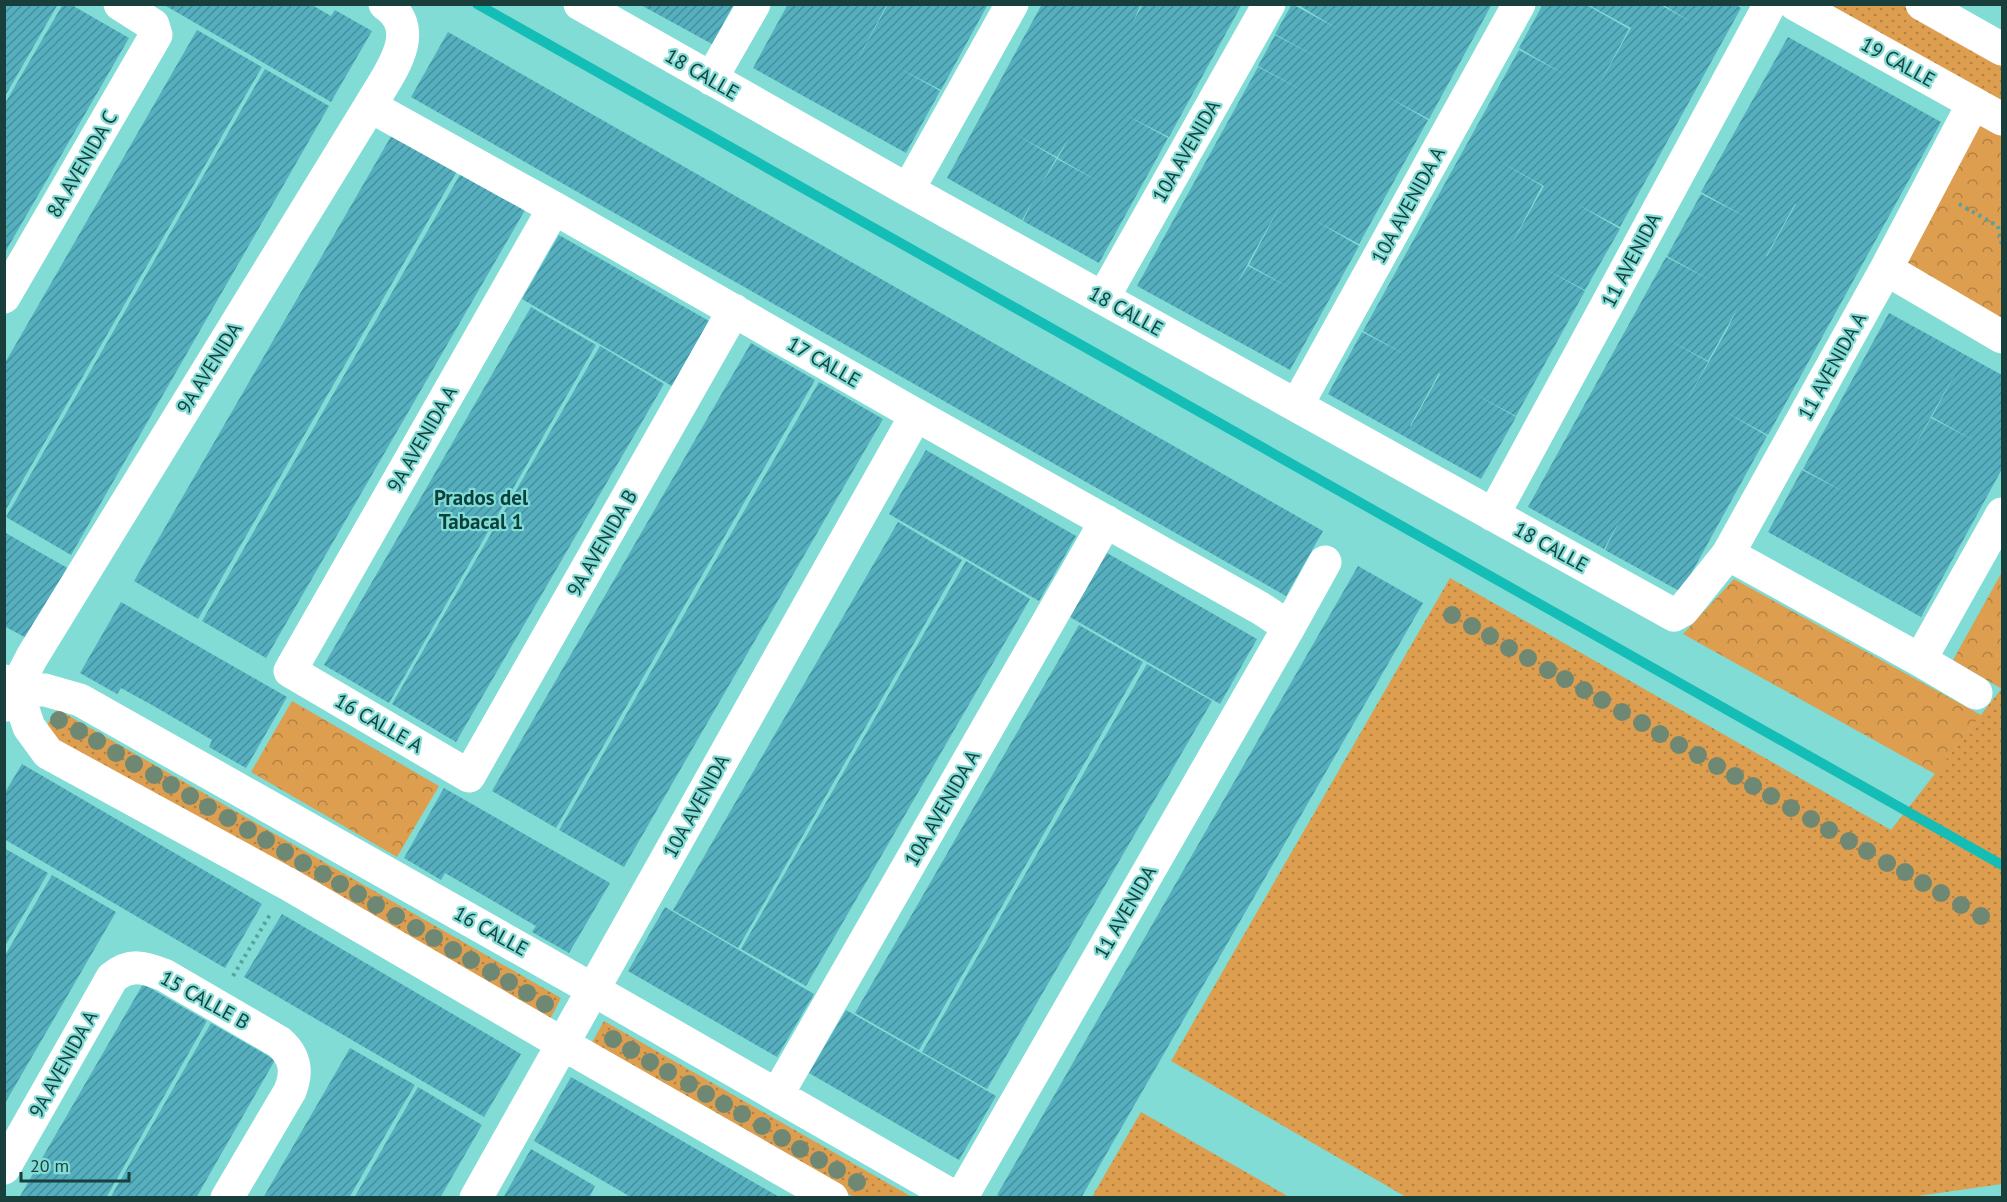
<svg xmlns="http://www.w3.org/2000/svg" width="2007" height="1202" font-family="'PT Sans',sans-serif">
	<defs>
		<pattern id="grass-dots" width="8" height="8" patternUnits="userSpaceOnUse" patternTransform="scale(1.5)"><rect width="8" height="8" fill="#de9e4f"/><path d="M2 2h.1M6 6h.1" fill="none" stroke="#b38243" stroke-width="1.8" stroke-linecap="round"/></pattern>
		<pattern id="forest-crowns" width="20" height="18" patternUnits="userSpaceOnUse" patternTransform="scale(1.5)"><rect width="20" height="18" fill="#de9e4f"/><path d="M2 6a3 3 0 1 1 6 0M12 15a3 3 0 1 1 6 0" fill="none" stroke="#b38243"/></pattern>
		<pattern id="building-hatch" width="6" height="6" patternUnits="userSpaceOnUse" patternTransform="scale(1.5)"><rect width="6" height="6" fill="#55afbe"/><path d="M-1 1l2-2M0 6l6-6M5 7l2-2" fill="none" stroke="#45909c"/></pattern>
	</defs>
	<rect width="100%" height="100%" fill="#80dcd5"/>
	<path fill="url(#grass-dots)" d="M1795 5H1922L2002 49V119Z
		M1450 578 1891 830 2002 688V1184L1904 1198 1406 1197 1171 1061Z
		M57 709 561 998 548 1023 43 731Z
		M604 1021 912 1197H854L590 1046Z
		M1141 1112 1284 1194 1289 1197H1092Z"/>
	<path fill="url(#forest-crowns)" d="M1973 104 2002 119V337L1886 269Z
		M2002 572V689L1953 660Z
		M1734 579 1981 715 1935 774 1683 634Z
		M292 701 439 786 397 857 251 772Z"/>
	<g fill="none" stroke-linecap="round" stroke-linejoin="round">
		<path stroke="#14beb6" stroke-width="10" d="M477 4C985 293 1496 575 2002 865"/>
	</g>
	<path fill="url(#building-hatch)" fill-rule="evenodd" d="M4 4H58L4 98Z
		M63 4H70L129 38 4 254V105Z
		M639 4H734L712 44Z
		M788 4H887L847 80 888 4H988L941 90 897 67 940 91 906 153 753 68Z
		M1042 4H1141L1133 22 1143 4H1242L1169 137 1124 114 1168 138 1099 263 1023 221 1033 200 1022 220 947 178ZM1013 133 1057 157 1069 138 1058 158 1101 183 1057 159 1039 189 1056 158Z
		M1292 4 1336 28 1297 4H1492L1429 119 1384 95 1428 120 1359 244 1314 220 1359 246 1290 370 1137 286 1258 67 1302 90 1258 66 1275 35 1320 59 1275 34ZM1282 202 1249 265 1292 289 1248 266 1236 285Z
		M1543 4H1585L1629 29 1595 92 1631 28 1587 4H1659L1691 22 1662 4H1734L1741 8 1620 227 1575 203 1620 229 1585 290 1541 267 1585 291 1516 416 1471 392 1516 417 1481 479 1328 394 1362 332 1406 355 1363 331 1519 50 1564 74 1519 48ZM1499 161 1544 186 1509 249 1542 186ZM1439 373 1440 374 1411 426H1410Z
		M167 5H312L331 16 335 10 372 31 331 102 166 6Z
		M197 30 262 67 5 511V363Z
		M448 32 1323 531 1286 596 411 97Z
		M1788 37 1941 122 1768 435 1724 411 1767 436 1681 592 1605 550 1621 518 1604 549 1528 507 1666 257 1710 280 1667 256 1701 194 1746 217 1701 192ZM1795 204H1796L1767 256H1766ZM1737 309 1727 330 1680 413 1708 362 1664 337 1708 361Z
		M265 69 329 106 71 555 6 517Z
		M393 133 457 171 198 619 134 581Z
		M461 173 525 210 266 658 202 621Z
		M559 235 709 321 672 386 522 299Z
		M531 307 596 345 389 703 324 665Z
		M1889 313 2002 375V469L1921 617 1768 532 1802 470 1846 493 1803 469ZM1959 366 1932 417 1975 441 1931 418 1902 469Z
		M751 343 815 380 556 828 492 791Z
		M600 346 664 384 456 742 392 704Z
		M819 382 883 419 624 867 559 830Z
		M926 450 1076 536 1039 601 889 514Z
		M898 522 962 560 738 948 673 910Z
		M4 532 71 570 30 640 4 626Z
		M1107 553 1257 639 1220 704 1070 617Z
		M966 561 1030 599 806 986 741 949Z
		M1358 566 1423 603 1081 1198H1002L997 1195Z
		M121 602 287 697 246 768 209 747 212 740 152 705 121 688 117 694 80 673Z
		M1079 625 1143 662 919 1050 855 1013Z
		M1147 664 1212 701 987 1089 922 1052Z
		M22 764 262 904 225 968 4 839V794Z
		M444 788 610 883 569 953 532 932 536 926 445 873 441 880 404 858Z
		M4 848 48 873 4 948Z
		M52 875 116 912 4 1105V957Z
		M665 907 814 994 777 1057 628 971Z
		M282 914 521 1054 484 1117 244 977Z
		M143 984 207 1021 106 1198H19Z
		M846 1010 996 1096 959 1160 809 1073Z
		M211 1023 275 1060 196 1198H110Z
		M350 1048 415 1085 397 1115 349 1198H263Z
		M571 1077 601 1094 781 1198H632L624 1193 534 1141Z
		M418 1087 482 1125 440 1198H354Z
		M531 1149 595 1186 589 1198H503Z"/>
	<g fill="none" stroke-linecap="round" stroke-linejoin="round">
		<path stroke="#59a19c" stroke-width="4" stroke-dasharray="3 4.5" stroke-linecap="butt" d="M1959 204 1998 226 2002 245
			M233 976 271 913"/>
		<path stroke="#fff" stroke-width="33" d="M580 4 908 190 1674 615 1683 610 1728 554 1886 269 1973 104
			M1795 4 2002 119
			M1922 4 2002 49
			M711 79 754 4
			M370 106 554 208 916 415 1260 608 1289 627 961 1198
			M908 190 1012 4
			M554 208 290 671 469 776 734 310
			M1886 269 2002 337
			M4 297 156 35 153 25 120 4
			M1103 298 1269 4
			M1297 405 1519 4
			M1493 515 1770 4
			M1728 554 1920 660 1976 693
			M1289 627 1325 562
			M1920 660 2002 514
			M4 681 16 689 45 690 80 700 592 989 956 1198
			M16 689 29 727 48 753 288 884 563 1044 832 1198
			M7 705 32 657 370 106C387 76 425 31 385 4
			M777 1095 1106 521
			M4 1168 112 978C130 963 144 967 164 975L279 1042C295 1056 298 1071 290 1091L227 1198
			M476 1198 916 415"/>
	</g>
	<g fill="#6e8873">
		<circle cx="1452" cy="615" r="9"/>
		<circle cx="1472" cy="626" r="9"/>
		<circle cx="1490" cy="636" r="9"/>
		<circle cx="1509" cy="648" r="9"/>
		<circle cx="1528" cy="658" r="9"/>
		<circle cx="1548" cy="670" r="9"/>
		<circle cx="1565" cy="679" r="9"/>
		<circle cx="1584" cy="690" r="9"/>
		<circle cx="1602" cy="700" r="9"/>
		<circle cx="1622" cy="712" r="9"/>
		<circle cx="59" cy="720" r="9"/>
		<circle cx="1642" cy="723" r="9"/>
		<circle cx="79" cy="731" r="9"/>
		<circle cx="1660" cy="734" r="9"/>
		<circle cx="97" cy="741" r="9"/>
		<circle cx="1679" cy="745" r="9"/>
		<circle cx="116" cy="753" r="9"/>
		<circle cx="1698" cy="755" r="9"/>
		<circle cx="134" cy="764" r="9"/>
		<circle cx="1717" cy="766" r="9"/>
		<circle cx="154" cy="775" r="9"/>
		<circle cx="1735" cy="776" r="9"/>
		<circle cx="171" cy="785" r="9"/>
		<circle cx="1753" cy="786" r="9"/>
		<circle cx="190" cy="796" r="9"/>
		<circle cx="1771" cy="796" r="9"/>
		<circle cx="208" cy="807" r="9"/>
		<circle cx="1791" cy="808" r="9"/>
		<circle cx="228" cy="818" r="9"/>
		<circle cx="1811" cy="819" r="9"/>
		<circle cx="248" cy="830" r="9"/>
		<circle cx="1829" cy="830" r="9"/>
		<circle cx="266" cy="840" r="9"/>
		<circle cx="1849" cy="841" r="9"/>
		<circle cx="1867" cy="851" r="9"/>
		<circle cx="285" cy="852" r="9"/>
		<circle cx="303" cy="863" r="9"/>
		<circle cx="1887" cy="863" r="9"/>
		<circle cx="1905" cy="872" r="9"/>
		<circle cx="323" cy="874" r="9"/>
		<circle cx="1923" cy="883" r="9"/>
		<circle cx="340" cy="884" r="9"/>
		<circle cx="1941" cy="893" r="9"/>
		<circle cx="358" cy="894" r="9"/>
		<circle cx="376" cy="905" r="9"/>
		<circle cx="1961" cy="905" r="9"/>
		<circle cx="396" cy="916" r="9"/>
		<circle cx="1981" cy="916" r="9"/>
		<circle cx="416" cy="928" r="9"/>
		<circle cx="434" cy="938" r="9"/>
		<circle cx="453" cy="950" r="9"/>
		<circle cx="471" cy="960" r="9"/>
		<circle cx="491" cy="972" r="9"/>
		<circle cx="509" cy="982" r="9"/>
		<circle cx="527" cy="993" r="9"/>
		<circle cx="545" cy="1004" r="9"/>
		<circle cx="613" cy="1039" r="9"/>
		<circle cx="631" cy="1050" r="9"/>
		<circle cx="650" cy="1062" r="9"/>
		<circle cx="668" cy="1072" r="9"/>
		<circle cx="689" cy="1084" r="9"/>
		<circle cx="706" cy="1094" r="9"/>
		<circle cx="724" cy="1104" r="9"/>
		<circle cx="742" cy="1114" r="9"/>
		<circle cx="762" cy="1126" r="9"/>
		<circle cx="782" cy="1138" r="9"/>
		<circle cx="800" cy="1149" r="9"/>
		<circle cx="819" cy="1160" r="9"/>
		<circle cx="837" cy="1170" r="9"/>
		<circle cx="857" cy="1182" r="9"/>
	</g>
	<g text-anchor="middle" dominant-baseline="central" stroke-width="4.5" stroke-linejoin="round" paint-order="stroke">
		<g font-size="20" fill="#183f3c" stroke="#80dcd5">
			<text transform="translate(1898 62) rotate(29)">19 CALLE</text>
			<text transform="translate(702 74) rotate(30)">18 CALLE</text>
			<text transform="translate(1186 151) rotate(-60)">10A AVENIDA</text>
			<text transform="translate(82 164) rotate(-60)">8A AVENIDA C</text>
			<text transform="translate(1408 205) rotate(-61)">10A AVENIDA A</text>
			<text transform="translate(1631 260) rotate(-62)">11 AVENIDA</text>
			<text transform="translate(1126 311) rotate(29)">18 CALLE</text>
			<text transform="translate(824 362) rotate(30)">17 CALLE</text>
			<text transform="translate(1832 366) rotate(-61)">11 AVENIDA A</text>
			<text transform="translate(209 368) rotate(-58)">9A AVENIDA</text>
			<text transform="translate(422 439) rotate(-60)">9A AVENIDA A</text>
			<text transform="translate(602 543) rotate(-60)">9A AVENIDA B</text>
			<text transform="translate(1551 547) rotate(29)">18 CALLE</text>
			<text transform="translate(379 723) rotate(30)">16 CALLE A</text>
			<text transform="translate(696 806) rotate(-61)">10A AVENIDA</text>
			<text transform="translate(942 808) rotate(-60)">10A AVENIDA A</text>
			<text transform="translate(1125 912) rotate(-60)">11 AVENIDA</text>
			<text transform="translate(491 931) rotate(29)">16 CALLE</text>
			<text transform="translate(205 1000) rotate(29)">15 CALLE B</text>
			<text transform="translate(63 1064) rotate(-61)">9A AVENIDA A</text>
		</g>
		<g font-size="21" font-weight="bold" fill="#0b403d" stroke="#80dcd5">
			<text x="481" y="497">Prados del<tspan x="481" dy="24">Tabacal 1</tspan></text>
		</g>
	</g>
	<rect width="2007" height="1202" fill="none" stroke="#183f3c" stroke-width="12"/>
	<path d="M21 1172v9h108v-9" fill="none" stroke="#183f3c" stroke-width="3"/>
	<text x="30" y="1172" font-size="18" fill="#183f3c" stroke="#80dcd5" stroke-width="4.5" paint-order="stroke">20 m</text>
</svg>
